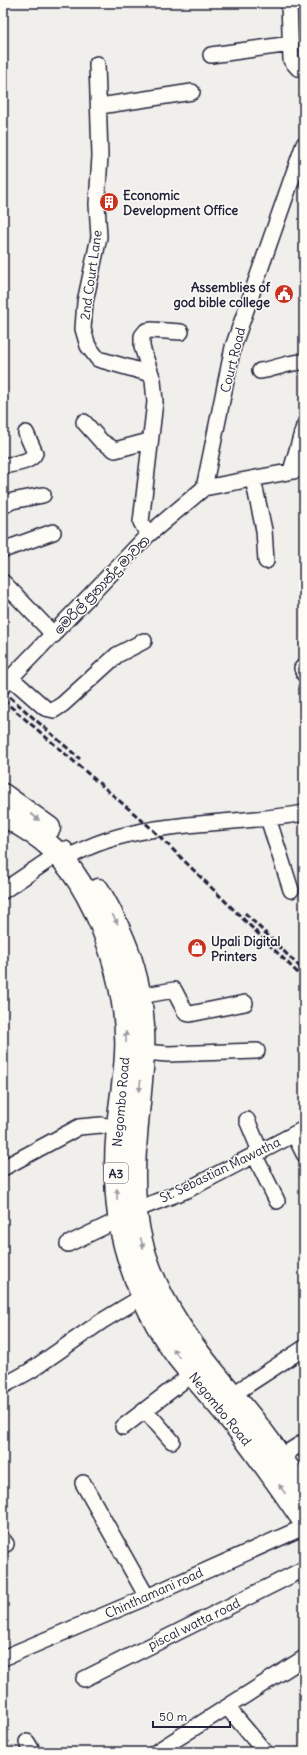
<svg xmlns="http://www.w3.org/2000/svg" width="307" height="1755" font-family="Delius,'Noto Sans Sinhala',sans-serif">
	<rect width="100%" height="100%" fill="#f0efec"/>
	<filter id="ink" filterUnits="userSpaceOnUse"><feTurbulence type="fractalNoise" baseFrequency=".025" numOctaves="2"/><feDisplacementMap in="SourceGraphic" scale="8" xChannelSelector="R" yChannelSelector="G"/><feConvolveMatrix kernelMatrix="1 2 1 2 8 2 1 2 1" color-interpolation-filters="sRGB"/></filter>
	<g filter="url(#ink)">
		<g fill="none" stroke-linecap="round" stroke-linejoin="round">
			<g stroke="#22223b" stroke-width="18">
				<path id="minor" d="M289 3 291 60 298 68 304 70
					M211 55 291 44
					M97 64 100 156 97 204 99 237 85 302 83 329 88 346 98 359 151 374
					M100 106 192 92
					M260 371C275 369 288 362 304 362
					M84 422 101 441 115 450 149 441
					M3 466C12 464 31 463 35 453L26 433
					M291 471 304 426
					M253 479 264 530 266 561
					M204 488 233 347 304 144
					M3 506 12 501 43 495
					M148 535 141 522 155 402 153 380 142 347V336L146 331 151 330 181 332
					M3 550 53 532
					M3 582 54 635
					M302 668 304 674
					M11 678 45 708 54 710 63 704 117 655 144 641
					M3 686 148 535 204 488 304 469
					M268 818 291 890
					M63 861C129 817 228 827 304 813
					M3 891 65 849
					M140 996 174 990 186 1013 190 1014 245 1003
					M143 1052 168 1054 257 1051
					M247 1120 260 1151
					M294 1134 304 1154
					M254 1154 277 1201
					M3 1168 79 1127 101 1125 118 1128
					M135 1210 187 1190 304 1129
					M68 1244 112 1223 119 1222
					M3 1386 30 1371 102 1321 142 1297
					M232 1395 304 1348
					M146 1411 172 1441
					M123 1427 192 1374
					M280 1457 304 1442
					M83 1483 147 1597
					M3 1540 6 1544
					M3 1658 147 1597 304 1527
					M84 1679 304 1569
					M227 1707 265 1752
					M27 1742 33 1752
					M156 1752 304 1658"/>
			</g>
			<g stroke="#22223b" stroke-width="25">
				<path id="highway" d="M3 795 49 828
					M3 814C16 823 31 831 44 841 97 883 130 988 126 1054 125 1078 120 1103 118 1127 114 1170 115 1214 128 1256 139 1292 155 1326 178 1357 196 1380 217 1402 235 1425 259 1456 282 1489 304 1521
					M98 890C129 942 146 991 143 1054 140 1113 127 1173 139 1232 153 1301 197 1353 241 1405 264 1432 284 1462 304 1491"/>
			</g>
			<use href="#minor" stroke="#fdfcf7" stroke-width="15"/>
			<use href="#highway" stroke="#fdfcf7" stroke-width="22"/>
			<path stroke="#22223b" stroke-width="3" stroke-dasharray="6 3" stroke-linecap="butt" d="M3 691 80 759
				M3 700 152 829 304 979
				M245 913 304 971"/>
		</g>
		<defs><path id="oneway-solid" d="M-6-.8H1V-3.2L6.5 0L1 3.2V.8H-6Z"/></defs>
		<g fill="#9a9aa2">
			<use href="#oneway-solid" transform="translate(35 817) rotate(37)"/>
			<use href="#oneway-solid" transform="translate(115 919) rotate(61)"/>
			<use href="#oneway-solid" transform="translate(126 1037) rotate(-91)"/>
			<use href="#oneway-solid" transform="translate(140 1086) rotate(95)"/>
			<use href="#oneway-solid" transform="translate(117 1194) rotate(-91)"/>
			<use href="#oneway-solid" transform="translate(142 1243) rotate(75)"/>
			<use href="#oneway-solid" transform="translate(176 1353) rotate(-126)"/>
			<use href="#oneway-solid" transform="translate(282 1489) rotate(-125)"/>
		</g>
	</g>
	<defs>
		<g id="building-disc" transform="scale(1)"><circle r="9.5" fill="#c8321e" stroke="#fdfcf7"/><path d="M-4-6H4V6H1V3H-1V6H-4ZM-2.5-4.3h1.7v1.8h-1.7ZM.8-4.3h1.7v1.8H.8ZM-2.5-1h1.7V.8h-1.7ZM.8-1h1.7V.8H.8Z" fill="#fff"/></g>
		<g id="civic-disc" transform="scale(1)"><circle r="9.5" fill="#c8321e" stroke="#fdfcf7"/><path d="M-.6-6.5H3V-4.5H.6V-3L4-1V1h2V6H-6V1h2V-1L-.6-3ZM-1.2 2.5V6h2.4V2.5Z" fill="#fff"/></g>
		<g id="shop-disc" transform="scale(1)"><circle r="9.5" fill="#c8321e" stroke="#fdfcf7"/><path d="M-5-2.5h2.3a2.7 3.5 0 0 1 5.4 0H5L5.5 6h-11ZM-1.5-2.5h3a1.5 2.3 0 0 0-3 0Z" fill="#fff"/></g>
	</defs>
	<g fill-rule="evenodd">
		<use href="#building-disc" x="109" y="202"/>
		<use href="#civic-disc" x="284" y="294"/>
		<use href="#shop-disc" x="197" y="948"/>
	</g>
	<g text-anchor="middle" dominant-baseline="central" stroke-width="3" stroke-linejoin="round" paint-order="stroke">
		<rect fill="#fdfcf7" stroke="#646373" stroke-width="1" x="104" y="1163" width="24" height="20" rx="3"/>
		<g font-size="12" font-weight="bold" fill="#22223b">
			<text x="116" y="1173">A3</text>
		</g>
		<g font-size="13" font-weight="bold" fill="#22223b" stroke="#fdfcf7" text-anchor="start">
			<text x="123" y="195">Economic<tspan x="123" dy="15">Development Office</tspan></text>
			<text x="270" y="287" text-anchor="end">Assemblies of<tspan x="270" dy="15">god bible college</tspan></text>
			<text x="211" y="941">Upali Digital<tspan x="211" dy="15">Printers</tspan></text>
		</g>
		<g font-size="13" fill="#22223b" stroke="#fdfcf7">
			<text transform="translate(91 275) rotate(-82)">2nd Court Lane</text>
			<text transform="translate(233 360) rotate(-76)">Court Road</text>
			<text transform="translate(102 585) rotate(-46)">මෙරිල් ප්‍රනාන්දු මාවත</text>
			<text transform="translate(121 1102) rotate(-85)">Negombo Road</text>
			<text transform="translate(220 1170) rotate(-26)">St. Sebastian Mawatha</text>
			<text transform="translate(220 1409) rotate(51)">Negombo Road</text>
			<text transform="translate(154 1593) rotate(-24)">Chinthamani road</text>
			<text transform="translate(194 1624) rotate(-26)">piscal watta road</text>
		</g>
	</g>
	<rect width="307" height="1755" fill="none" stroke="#fdfcf7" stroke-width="16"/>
	<rect x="8" y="8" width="291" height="1739" fill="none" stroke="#22223b" stroke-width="1.5" filter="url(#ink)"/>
	<path d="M153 1721v6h77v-6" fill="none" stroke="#22223b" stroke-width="2"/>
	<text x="159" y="1721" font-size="12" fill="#22223b" stroke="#fdfcf7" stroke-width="3" paint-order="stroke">50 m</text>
</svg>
